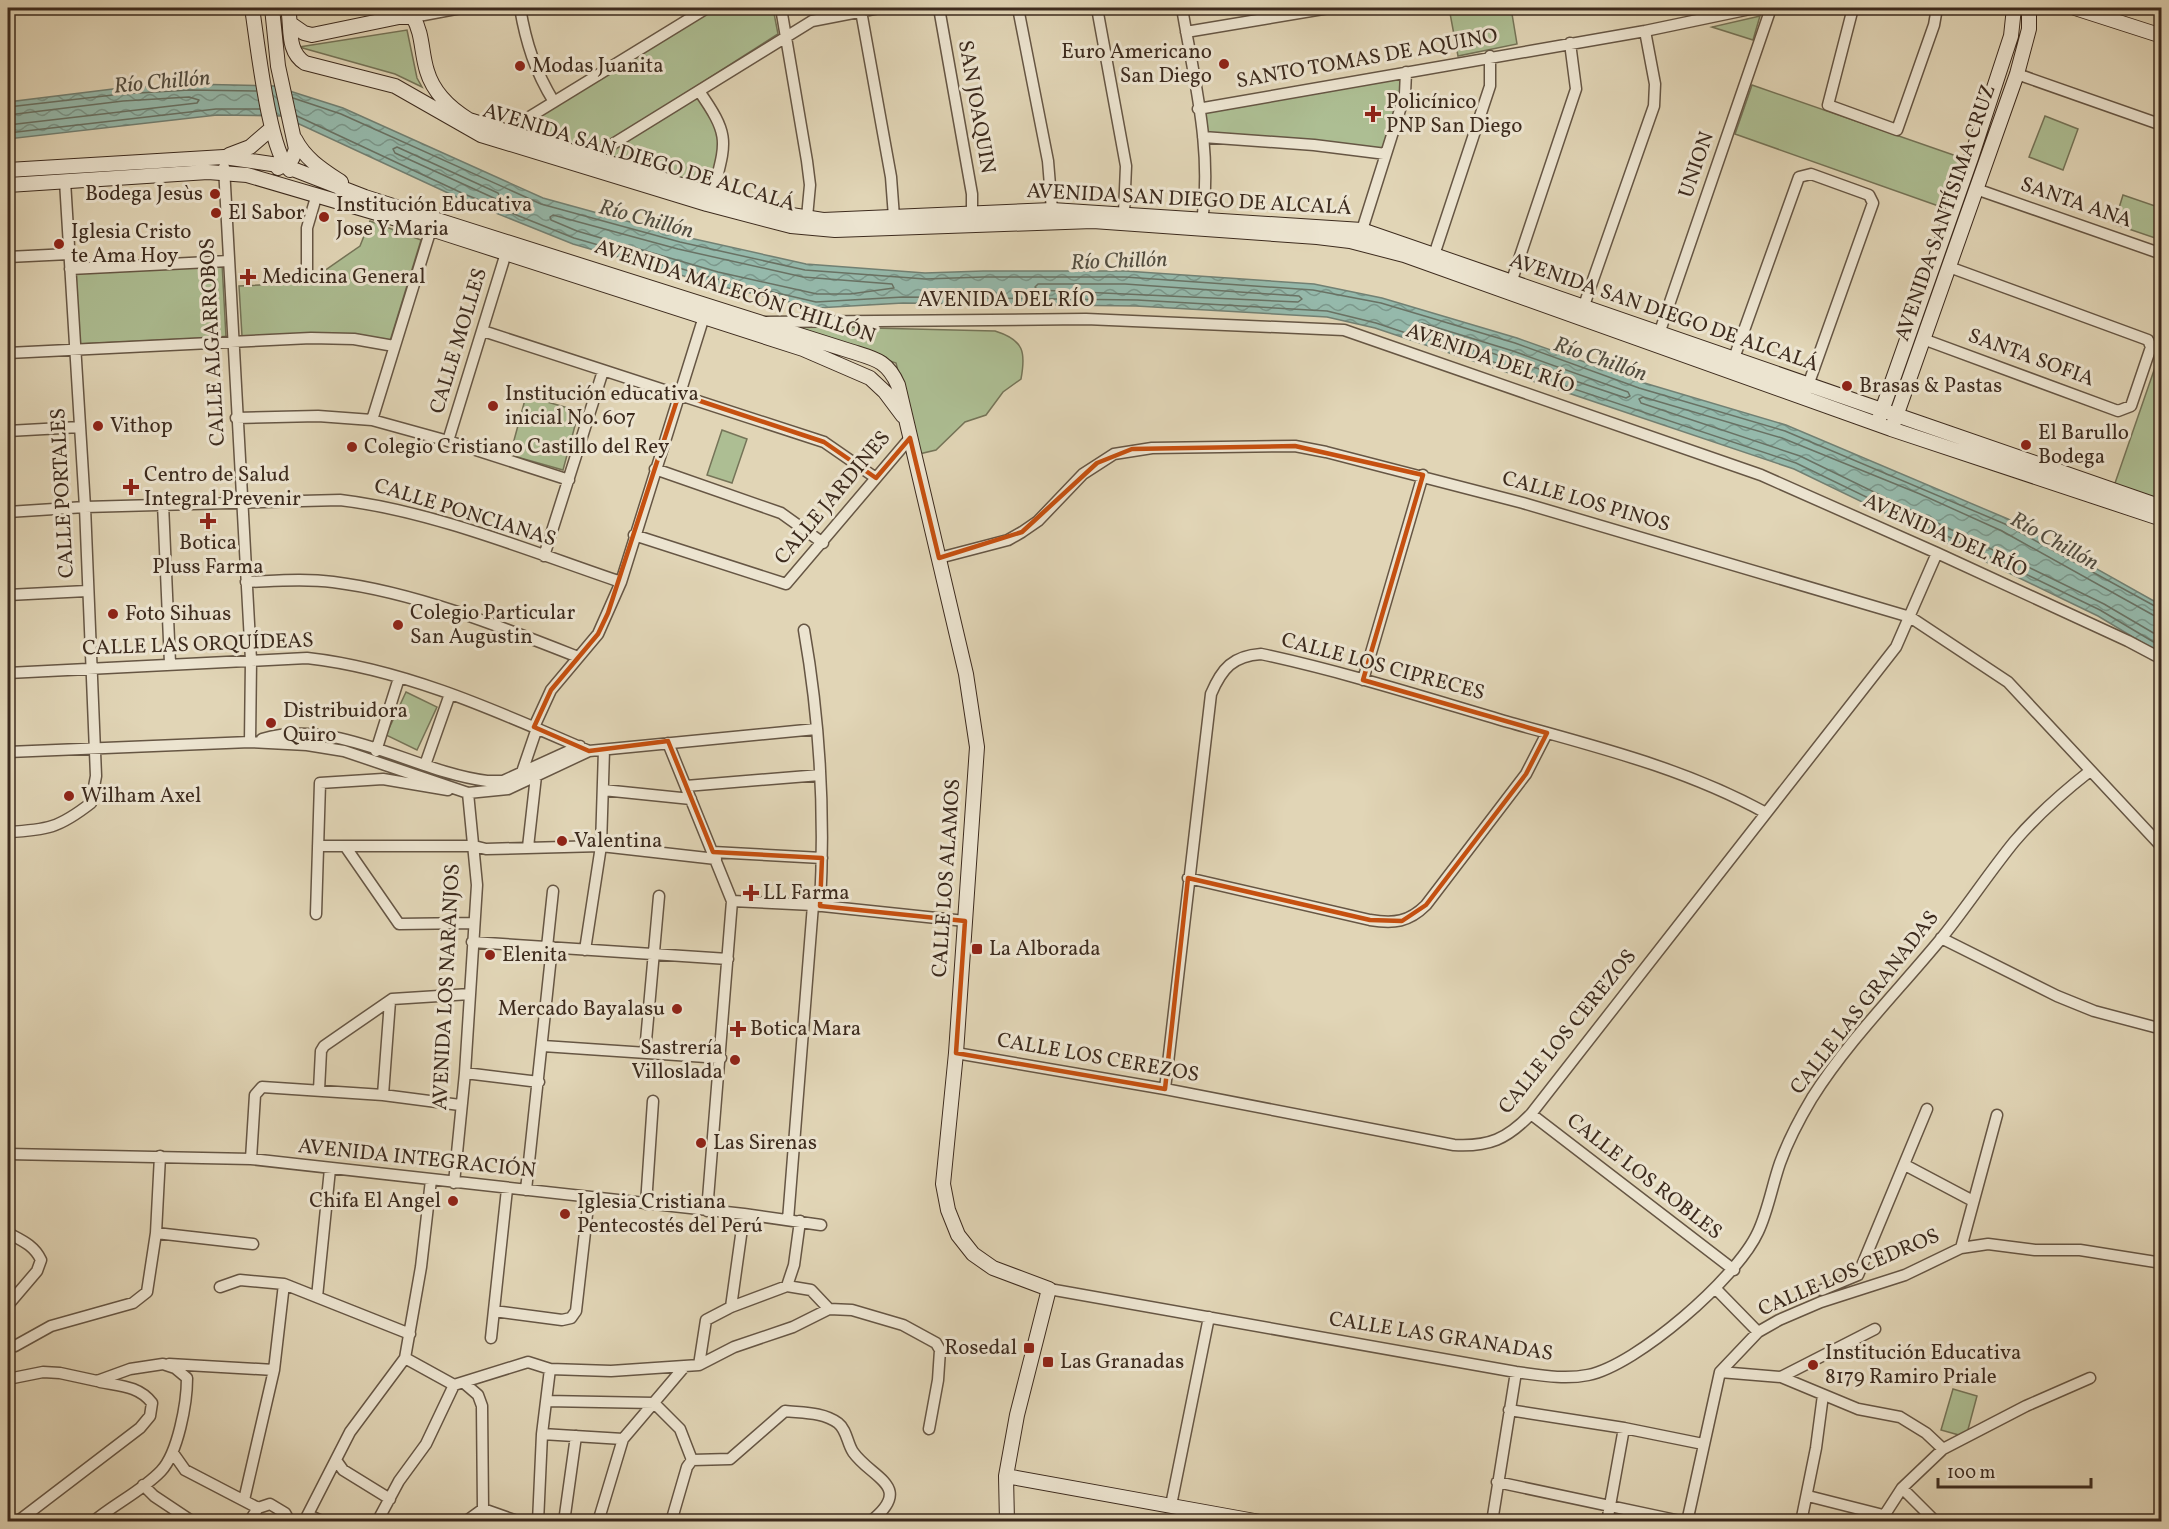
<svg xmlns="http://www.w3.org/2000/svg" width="2169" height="1529" font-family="Vollkorn,serif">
	<defs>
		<pattern id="water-waves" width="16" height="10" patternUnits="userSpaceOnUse" patternTransform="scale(1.5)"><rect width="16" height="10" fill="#95b9ab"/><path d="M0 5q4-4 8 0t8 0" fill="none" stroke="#7b978b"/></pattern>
	</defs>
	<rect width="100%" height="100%" fill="#e1d5b6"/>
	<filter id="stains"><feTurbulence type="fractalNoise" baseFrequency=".00333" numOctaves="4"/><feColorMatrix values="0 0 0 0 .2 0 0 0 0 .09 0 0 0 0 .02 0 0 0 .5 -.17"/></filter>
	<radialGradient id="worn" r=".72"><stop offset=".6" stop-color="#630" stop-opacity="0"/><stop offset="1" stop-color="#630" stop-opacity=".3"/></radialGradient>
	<path fill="#adbe93" stroke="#757458" stroke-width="1.5" d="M715 8H773L778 34 592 153 517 130Z
		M1449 8H1511L1517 44 1458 56Z
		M1760 16 1753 40 1712 27Z
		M407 30 417 78 422 87 395 74 299 47Z
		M1402 77 1401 94 1384 150 1206 135 1202 112Z
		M1752 85 1965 159 1947 209 1735 134Z
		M698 96 721 136 711 189 601 156Z
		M2045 116 2078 129 2063 170 2029 157Z
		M2123 195 2161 208V240L2114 224Z
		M370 221 421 240 390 341 242 336 239 286 303 283 311 280 360 246Z
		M222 263 226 337 78 344 73 271Z
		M789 326 995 331C1024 340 1026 352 1021 379L1003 392 986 415 965 422 936 450 919 454 896 363Z
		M2161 350V503L2114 486Z
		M526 396 579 411 563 470 510 455Z
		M722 430 747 439 732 483 707 475Z
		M406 692 437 707 417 750 386 735Z
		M1953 1389 1977 1396 1966 1437 1941 1430Z"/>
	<path fill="url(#water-waves)" stroke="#728073" stroke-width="1.5" d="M189 84 274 86 343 108 543 198 681 236 806 264 925 273 983 271H1125L1314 284 1382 298 1517 338 1641 382 1786 425 2008 519 2161 605V654L2098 616 1794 469 1375 328 1327 317 1136 306 903 303 816 308 715 285 573 244 461 199 282 116 217 115 8 139V102L121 88Z"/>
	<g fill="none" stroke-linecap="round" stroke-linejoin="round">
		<path stroke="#697264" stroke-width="1.5" d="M293 98 341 114 541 204 680 242 805 270 925 279 983 277H1125L1313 290 1381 303 1515 343 1639 388 1785 431 2005 524 2162 610
			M8 107 122 94 189 90 256 91
			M8 115 123 101 189 97 199 100 197 103 8 125
			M297 116 464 194 574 238 717 279 816 302 903 297 1137 300 1327 311 1376 323 1796 463 2100 610 2162 647
			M8 133 216 109H260
			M397 147 498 193 500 197 496 199 395 153 393 149Z
			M553 215 678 249 803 277 892 284 894 288 850 294H817L718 272 577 231 551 220 550 217Z
			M1038 284H1125L1299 296 1302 299 1298 302 1038 290 1035 287Z
			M1422 323 1513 351 1628 392 1630 396 1626 398 1420 329 1418 325Z
			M2162 617 2153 615 2002 531 1920 494 1782 438 1643 397 1639 399 1641 403 1800 456 2104 604 2162 638"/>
		<g stroke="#665644" stroke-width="13">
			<path id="street" d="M520 8C526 43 535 71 554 102
				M781 8 807 161 810 185 807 217
				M939 8 972 194V214
				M1018 8 1048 161 1052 210
				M1097 8 1126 166 1124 213
				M1182 8C1194 80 1214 154 1201 227
				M1853 8 1828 105 1897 130 1934 25 1937 8
				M861 11 891 177 894 217
				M413 17 461 8
				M1186 32 1329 8
				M2017 74 2162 125
				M699 91C731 137 726 141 713 193
				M1198 109 1645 31 1755 8
				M505 132 707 8
				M1203 137 1314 145 1386 154
				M587 160 812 21 879 8
				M224 167 251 660 250 742
				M1976 189 2162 254
				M1362 230 1405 94 1406 72
				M1434 255 1490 86V56
				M8 257 69 254
				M70 269 229 261
				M307 278V228L317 194
				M1509 289 1576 89 1570 43
				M1581 314 1654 106 1655 84 1645 31
				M764 322 1086 319 1344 330 1761 475 1937 553 2128 641 2162 659
				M483 331 824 442 876 478
				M1659 334 1771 8
				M1923 339 2118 411 2131 406 2151 347 2148 340 1949 267
				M8 353 311 338 354 339 394 346
				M1733 361 1799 177 1811 174 1869 195 1873 203 1806 391
				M236 418 318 416 372 420 448 441 569 480
				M372 420 431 229
				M8 431 80 427
				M448 441 506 253
				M655 469 781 513 823 543
				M163 504 170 663
				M8 512 85 507 340 500C433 511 532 552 621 582
				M634 535 786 584 910 438
				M544 556 603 371
				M939 558 1008 540 1022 532 1038 521 1083 474 1114 454 1152 448 1295 446 1326 452 1523 503 1910 617 2008 682 2162 847
				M246 582C274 581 304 578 333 582 414 592 502 627 578 657
				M8 595 87 591
				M804 630C820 721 825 814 820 906
				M8 673 307 658C405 669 499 712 589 751
				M1363 680 1423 475
				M534 727 551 690 598 634 621 582 706 310
				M262 739C339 717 411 771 487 781H503L580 746
				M668 743 732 901 707 1211
				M376 751 399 678
				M8 752 250 742 307 745 344 751 468 793 508 789 589 751 816 729
				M425 765 450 694
				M522 772 537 728
				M686 786 820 775
				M603 790 691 799
				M8 832C47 830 59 828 91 803L96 776 85 507 65 181
				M318 846H474L486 849 601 846 716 859
				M345 846 399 924 473 923
				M528 847 536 776
				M713 852 822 858
				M1188 878 1370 920C1394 924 1409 922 1426 905L1526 774 1547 733
				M732 901 813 905 965 921
				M316 914 320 783 383 779 448 790
				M1941 938 2057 996 2094 1011 2162 1029
				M472 942 728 959
				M547 947 553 891
				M585 950 601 846 604 750
				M543 1046 721 1058
				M645 1052 659 896
				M956 1053 1165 1089 1454 1145C1489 1147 1507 1139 1531 1114L1896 647 1937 553
				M465 1073 539 1082
				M1165 1089 1211 694C1222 668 1233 656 1261 654 1345 672 1426 698 1508 722 1597 747 1684 768 1766 813
				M319 1090 321 1051 324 1046 392 999 470 994
				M383 1095 390 1001
				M1531 1114 1734 1270
				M8 1154 251 1159 744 1214 821 1225
				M251 1159 255 1095 262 1087 383 1095 460 1105
				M1905 1165 1973 1201
				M454 1183 465 1073 477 885 468 793
				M526 1190 552 947
				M646 1204 653 1101
				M788 1220 813 905
				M8 1233C21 1240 34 1245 41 1260L37 1271 8 1305
				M156 1233 253 1244
				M1961 1248 1997 1115
				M787 1286 811 1290 829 1309
				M220 1287 240 1280 284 1284 410 1334
				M1049 1289 1516 1372C1539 1375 1564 1380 1588 1375 1637 1365 1737 1278 1758 1232 1768 1211 1772 1186 1780 1163 1788 1141 1800 1118 1812 1098 1848 1041 1897 992 1940 940 1966 908 1988 874 2014 842 2036 816 2062 793 2090 771
				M1716 1289 1758 1332
				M1822 1290 1858 1275 1927 1109
				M317 1297 330 1169
				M731 1307 744 1214
				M494 1311 562 1320 571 1318 576 1311 589 1197
				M491 1338 507 1189
				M15 1346 51 1326 133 1303 147 1292 156 1233 160 1156
				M405 1358 454 1385 528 1362 550 1369 611 1371 699 1365 734 1347 793 1327 829 1309 852 1310 903 1325 936 1343 940 1350 938 1380 929 1429
				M169 1364 274 1370
				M699 1365 706 1320 731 1307 787 1286 794 1265 800 1221
				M1720 1372 1781 1377 1875 1329
				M1781 1377 1858 1409 1900 1417 1926 1433 1943 1449
				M8 1379 43 1372 60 1373 97 1381 130 1369 163 1364 175 1368 187 1378C187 1403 178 1453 161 1471 142 1491 114 1504 93 1522
				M464 1383 478 1395 482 1406 483 1509
				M546 1401 654 1403 680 1429 692 1460
				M1509 1410 1624 1428 1703 1444
				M542 1434 623 1439
				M173 1453 185 1470 258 1508
				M336 1460 343 1470 390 1499
				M1497 1482 1685 1522
				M143 1485 154 1496 193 1522
				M1902 1488 1936 1522
				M1808 1496 1883 1515
				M244 1500 274 1370 284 1284
				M1171 1505 1209 1317
				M308 1515 324 1522
				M17 1522 140 1428 150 1416 152 1403C139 1386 120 1386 100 1382
				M249 1522 258 1508 270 1504 285 1513 290 1522
				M304 1522 350 1432 405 1358 421 1267 431 1180
				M377 1522 399 1481 426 1444 454 1385
				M465 1522 483 1509 520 1522
				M538 1522 542 1434 550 1369
				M564 1522 576 1436
				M598 1522 623 1439 685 1366
				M671 1522 687 1467 692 1460 730 1459 785 1411C803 1413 823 1412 838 1423 847 1430 847 1443 853 1452 872 1479 915 1486 870 1522
				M1492 1522 1516 1372
				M1607 1522 1624 1428
				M1687 1522 1720 1372 1758 1332 1779 1320 1821 1302 1905 1275 1961 1248 1988 1244 2035 1250H2080L2162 1263
				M1801 1522 1816 1448 1823 1395
				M1880 1522 1902 1488 1943 1449 2026 1406 2090 1378"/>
		</g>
		<g stroke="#3d2b1e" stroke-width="16">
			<path id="secondary" d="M252 8C257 39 269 153 290 170
				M272 8 278 66 296 149 292 159 278 168
				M288 8C292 27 286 51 305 63L395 86 481 135 707 204 791 226 835 230 1093 221 1317 237 1350 241 1404 255 1891 429 2162 519
				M2075 8 2162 36
				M291 24 304 33 312 35 399 17H413C423 34 421 52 427 71 433 92 451 109 469 120L766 211 823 220 1052 210 1362 230 2162 507
				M295 139C305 159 323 170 341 182
				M229 155 250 147 272 128
				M8 170 224 157 285 166 365 197 850 351C875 359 887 360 898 385L966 674 977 747 956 1053 943 1184 948 1210 958 1235 973 1254 993 1268 1049 1289 1017 1415 1006 1476 1007 1522
				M8 185 208 172 247 175 431 229 803 349 870 378 885 392 903 416
				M1879 419 1971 158 2011 36 2014 8
				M1894 422 2017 74 2029 29V8
				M1006 1476 1260 1522"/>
		</g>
		<use href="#street" stroke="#ece4d0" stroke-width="10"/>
		<use href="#secondary" stroke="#ece4d0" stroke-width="14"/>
	</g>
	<path fill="none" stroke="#c65010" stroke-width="4.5" stroke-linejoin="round" d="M679 394 824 442 876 478 910 438 939 558 1022 532 1097 463 1132 449 1295 446 1423 475 1363 680 1547 733 1526 774 1426 905 1402 921 1370 920 1188 878 1165 1089 956 1053 965 921 820 906 822 858 713 852 668 741 589 751 534 727 551 690 598 634 608 613Z"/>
	<g fill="#8f2418" stroke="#ece4d0" stroke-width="2">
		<circle cx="1224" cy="64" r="6"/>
		<circle cx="520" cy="66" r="6"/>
		<path d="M1370 105h6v6h6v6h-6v6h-6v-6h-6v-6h6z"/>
		<circle cx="215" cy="194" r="6"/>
		<circle cx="216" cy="213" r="6"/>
		<circle cx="324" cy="217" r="6"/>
		<circle cx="59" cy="244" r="6"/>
		<path d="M245 268h6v6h6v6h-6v6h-6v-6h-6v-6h6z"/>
		<circle cx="1847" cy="386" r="6"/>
		<circle cx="493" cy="406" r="6"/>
		<circle cx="98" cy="426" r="6"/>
		<circle cx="2026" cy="445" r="6"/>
		<circle cx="352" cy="447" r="6"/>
		<path d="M128 478h6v6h6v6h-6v6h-6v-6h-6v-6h6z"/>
		<path d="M205 512h6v6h6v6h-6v6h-6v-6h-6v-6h6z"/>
		<circle cx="113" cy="614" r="6"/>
		<circle cx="398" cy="625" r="6"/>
		<circle cx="271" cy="723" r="6"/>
		<circle cx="69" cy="796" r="6"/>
		<circle cx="562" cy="841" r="6"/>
		<path d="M748 884h6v6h6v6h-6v6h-6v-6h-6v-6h6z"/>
		<rect x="971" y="943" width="12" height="12" rx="3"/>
		<circle cx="490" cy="955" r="6"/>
		<circle cx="677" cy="1009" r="6"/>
		<path d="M735 1020h6v6h6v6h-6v6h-6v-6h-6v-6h6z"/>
		<circle cx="735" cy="1060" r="6"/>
		<circle cx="701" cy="1143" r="6"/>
		<circle cx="453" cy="1201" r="6"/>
		<circle cx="565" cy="1214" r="6"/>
		<rect x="1023" y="1342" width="12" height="12" rx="3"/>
		<rect x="1042" y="1356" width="12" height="12" rx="3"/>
		<circle cx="1813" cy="1365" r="6"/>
	</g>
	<g text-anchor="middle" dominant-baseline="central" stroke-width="6" stroke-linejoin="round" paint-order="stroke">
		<g font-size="21" fill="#3d2b1e" stroke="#ece4d0" text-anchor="start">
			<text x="1212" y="52" text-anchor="end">Euro Americano<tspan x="1212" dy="24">San Diego</tspan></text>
			<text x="532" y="66">Modas Juanita</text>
			<text x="1386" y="102">Policínico<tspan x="1386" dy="24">PNP San Diego</tspan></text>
			<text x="203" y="194" text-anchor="end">Bodega Jesùs</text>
			<text x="336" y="205">Institución Educativa<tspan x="336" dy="24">Jose Y Maria</tspan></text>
			<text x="228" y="213">El Sabor</text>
			<text x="71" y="232">Iglesia Cristo<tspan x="71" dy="24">te Ama Hoy</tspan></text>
			<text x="262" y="277">Medicina General</text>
			<text x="1859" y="386">Brasas &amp; Pastas</text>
			<text x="505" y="394">Institución educativa<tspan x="505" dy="24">inicial No. 607</tspan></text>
			<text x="110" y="426">Vithop</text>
			<text x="2038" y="433">El Barullo<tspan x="2038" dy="24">Bodega</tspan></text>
			<text x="364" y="447">Colegio Cristiano Castillo del Rey</text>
			<text x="144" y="475">Centro de Salud<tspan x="144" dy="24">Integral Prevenir</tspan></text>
			<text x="208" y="543" text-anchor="middle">Botica<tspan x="208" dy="24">Pluss Farma</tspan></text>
			<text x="410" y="613">Colegio Particular<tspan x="410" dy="24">San Augustin</tspan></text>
			<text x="125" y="614">Foto Sihuas</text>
			<text x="283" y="711">Distribuidora<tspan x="283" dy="24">Quiro</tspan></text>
			<text x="81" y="796">Wilham Axel</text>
			<text x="574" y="841">Valentina</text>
			<text x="763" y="893">LL Farma</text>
			<text x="989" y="949">La Alborada</text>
			<text x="502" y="955">Elenita</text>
			<text x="665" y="1009" text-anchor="end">Mercado Bayalasu</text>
			<text x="750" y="1029">Botica Mara</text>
			<text x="723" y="1048" text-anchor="end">Sastrería<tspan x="723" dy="24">Villoslada</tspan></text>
			<text x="713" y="1143">Las Sirenas</text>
			<text x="441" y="1201" text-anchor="end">Chifa El Angel</text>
			<text x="577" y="1202">Iglesia Cristiana<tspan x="577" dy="24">Pentecostés del Perú</tspan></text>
			<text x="1017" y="1348" text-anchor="end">Rosedal</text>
			<text x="1825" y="1353">Institución Educativa<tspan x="1825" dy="24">8179 Ramiro Priale</tspan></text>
			<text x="1060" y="1362">Las Granadas</text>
		</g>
		<g font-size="21" fill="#3d2b1e" stroke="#ece4d0">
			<text transform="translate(1367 59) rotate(-10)">SANTO TOMAS DE AQUINO</text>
			<text transform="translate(976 107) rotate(80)">SAN JOAQUIN</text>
			<text transform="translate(639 158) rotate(17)">AVENIDA SAN DIEGO DE ALCALÁ</text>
			<text transform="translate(1697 165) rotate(-71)">UNION</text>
			<text transform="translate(1189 200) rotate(3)">AVENIDA SAN DIEGO DE ALCALÁ</text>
			<text transform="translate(2076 203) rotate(19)">SANTA ANA</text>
			<text transform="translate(1946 213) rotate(-71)">AVENIDA SANTÍSIMA CRUZ</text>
			<text transform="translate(735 292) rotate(18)">AVENIDA MALECÓN CHILLÓN</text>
			<text x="1006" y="300">AVENIDA DEL RÍO</text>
			<text transform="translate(1664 313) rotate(19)">AVENIDA SAN DIEGO DE ALCALÁ</text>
			<text transform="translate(459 341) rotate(-73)">CALLE MOLLES</text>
			<text transform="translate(213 342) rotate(-93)">CALLE ALGARROBOS</text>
			<text transform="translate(2031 358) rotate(20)">SANTA SOFIA</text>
			<text transform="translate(1490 359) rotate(19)">AVENIDA DEL RÍO</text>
			<text transform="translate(63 493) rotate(-93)">CALLE PORTALES</text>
			<text transform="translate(833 498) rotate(-50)">CALLE JARDINES</text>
			<text transform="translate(1586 502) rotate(16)">CALLE LOS PINOS</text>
			<text transform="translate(465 513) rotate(17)">CALLE PONCIANAS</text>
			<text transform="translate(1945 536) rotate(24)">AVENIDA DEL RÍO</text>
			<text transform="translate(198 645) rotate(-2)">CALLE LAS ORQUÍDEAS</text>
			<text transform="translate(1383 667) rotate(15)">CALLE LOS CIPRECES</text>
			<text transform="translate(947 878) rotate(-86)">CALLE LOS ALAMOS</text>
			<text transform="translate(447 987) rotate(-87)">AVENIDA LOS NARANJOS</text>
			<text transform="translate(1865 1003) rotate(-52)">CALLE LAS GRANADAS</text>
			<text transform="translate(1568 1032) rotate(-51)">CALLE LOS CEREZOS</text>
			<text transform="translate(1098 1058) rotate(10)">CALLE LOS CEREZOS</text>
			<text transform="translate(417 1159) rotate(6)">AVENIDA INTEGRACIÓN</text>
			<text transform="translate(1644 1177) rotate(38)">CALLE LOS ROBLES</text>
			<text transform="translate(1849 1273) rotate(-23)">CALLE LOS CEDROS</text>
			<text transform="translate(1441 1337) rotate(9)">CALLE LAS GRANADAS</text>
		</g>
		<g font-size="22" font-style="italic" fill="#534e41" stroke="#ece4d0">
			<text transform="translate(162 83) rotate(-5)">Río Chillón</text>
			<text transform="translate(646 220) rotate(15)">Río Chillón</text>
			<text transform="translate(1119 262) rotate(-2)">Río Chillón</text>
			<text transform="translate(1600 360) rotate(19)">Río Chillón</text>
			<text transform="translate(2054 542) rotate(29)">Río Chillón</text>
		</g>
	</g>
	<rect width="2169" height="1529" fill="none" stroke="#e1d5b6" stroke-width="30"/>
	<rect x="9" y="9" width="2151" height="1511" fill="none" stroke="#3d2b1e" stroke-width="3"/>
	<rect x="15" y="15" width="2139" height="1499" fill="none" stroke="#3d2b1e" stroke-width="1.5"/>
	<path d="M1938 1478v9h153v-9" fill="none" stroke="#3d2b1e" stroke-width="3"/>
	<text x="1947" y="1478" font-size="18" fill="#3d2b1e" stroke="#ece4d0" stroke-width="4.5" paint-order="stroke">100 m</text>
	<rect width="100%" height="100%" filter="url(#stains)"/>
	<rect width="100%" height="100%" fill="url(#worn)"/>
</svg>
